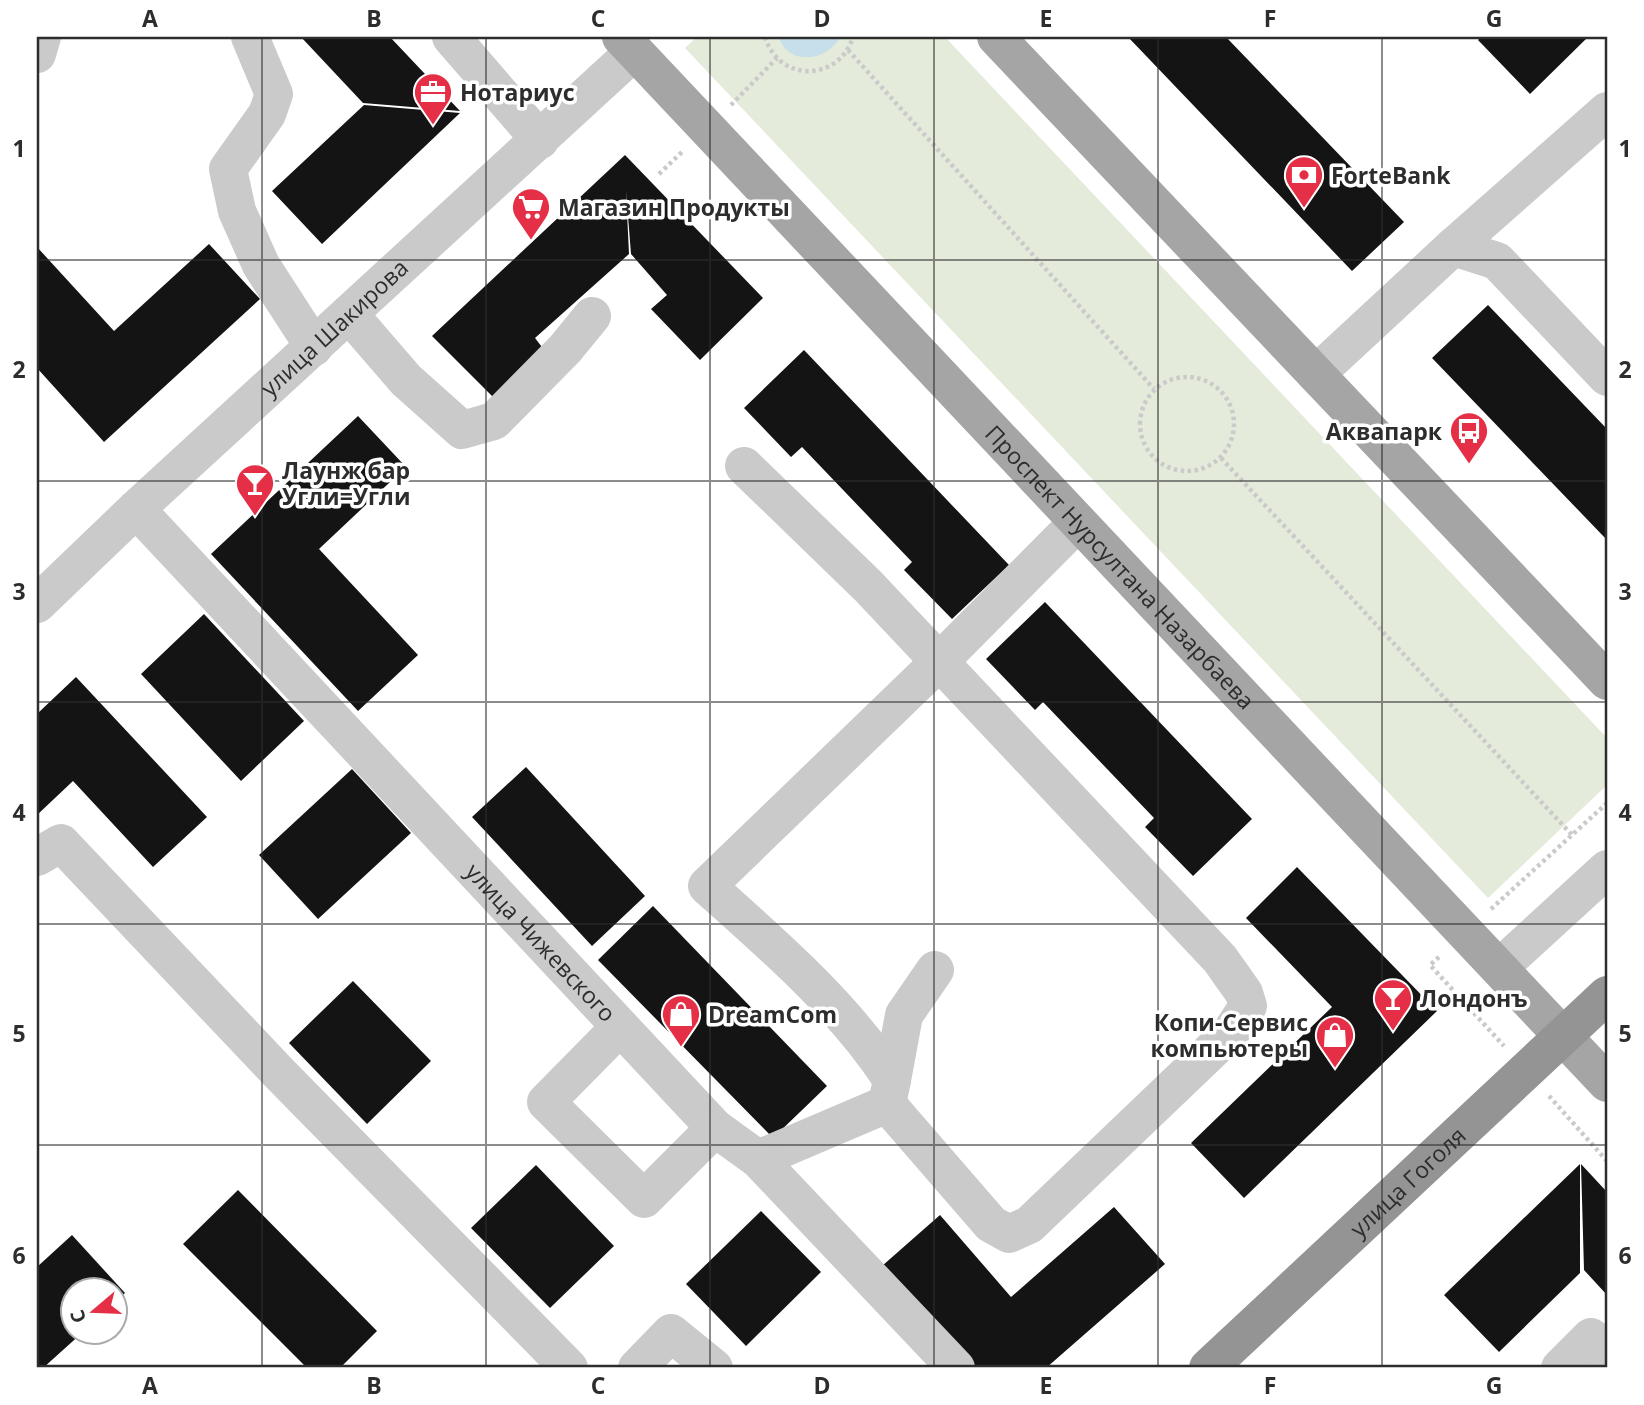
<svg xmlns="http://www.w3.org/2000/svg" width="1644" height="1405" font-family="'Open Sans',sans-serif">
	<rect width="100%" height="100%" fill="#fff"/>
	<path fill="#e4ebda" d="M697 37H945L1607 738V785L1488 898 685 48Z"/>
	<path fill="#c6dfeb" d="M779 37H840C828 61 788 67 779 37Z"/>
	<path fill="#141414" d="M301 37H390L460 111 363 103Z
		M1128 37H1226L1404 222 1352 271Z
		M1481 37H1588L1530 94 1478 40Z
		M364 105 460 113 322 244 272 191Z
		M625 155 763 298 700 360 651 309 667 295 631 254 626 191 629 254 535 338 548 355 498 402 432 336Z
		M209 244 260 299 104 442 37 368V247L114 331Z
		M1488 305 1607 429V540L1432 358Z
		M804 350 1009 565 952 619 904 570 912 562 802 447 791 457 744 408Z
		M358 416 406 467 319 549 418 655 358 711 211 554Z
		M1045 602 1252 819 1193 876 1145 827 1154 818 1043 702 1035 710 986 659Z
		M204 614 304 721 241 781 141 674Z
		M76 677 207 817 153 867 73 781 37 815V714Z
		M526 767 645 896 592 946 472 817Z
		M352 769 411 833 318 919 259 855Z
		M1297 867 1437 1011 1244 1198 1191 1143 1332 1007 1246 918Z
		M653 906 827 1086 773 1138 598 960Z
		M353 981 431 1061 367 1124 289 1043Z
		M1580 1164V1273L1499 1352 1444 1295Z
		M1581 1164 1607 1192V1295L1584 1270Z
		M536 1165 614 1246 550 1308 471 1228Z
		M238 1190 377 1331 340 1368H307L183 1244Z
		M1114 1207 1165 1264 1046 1368H971L882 1266 940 1215 1011 1297Z
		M761 1211 821 1272 746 1346 686 1284Z
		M72 1235 125 1293 116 1302V1290H74V1332H83L43 1368H37V1267Z"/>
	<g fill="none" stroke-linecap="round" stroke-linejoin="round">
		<path stroke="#cacaca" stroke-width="4.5" stroke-dasharray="3.5 3.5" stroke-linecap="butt" d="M765 37C779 83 839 82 853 37
			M848 50 1154 389
			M731 105 777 58
			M659 174 682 152
			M1140 424a47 47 0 1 1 94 0a47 47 0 1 1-94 0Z
			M1221 458 1572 835
			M1491 909 1607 803
			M1439 957 1430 965 1504 1046
			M1549 1096 1607 1161"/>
		<g stroke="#cacaca" stroke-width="38">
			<path d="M250 37 274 94 267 114 228 169 237 211 261 265 314 347"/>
			<path d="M451 37 540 140"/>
			<path d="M37 54 42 37"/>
			<path d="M1453 247 1607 111"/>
			<path d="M349 314 406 380 462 430 494 421 565 349 592 316"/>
			<path d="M1316 374 1453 247 1497 261 1607 377"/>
			<path d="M744 466 868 586 1220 959 1244 993 1248 1006 1231 1032 1029 1225 1009 1234 991 1224 887 1104 758 1159"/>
			<path id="s1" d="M136 509 715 1128 758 1159 956 1368"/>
			<path id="s2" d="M37 604 136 509 634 52"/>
			<path d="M37 857 61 843 279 1073 569 1368"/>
			<path d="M1499 968 1607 869"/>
			<path d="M620 1027 546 1102 644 1199 715 1128"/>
			<path d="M892 1080 904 1015 935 970"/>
			<path d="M887 1104 892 1080C845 1007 772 944 707 886L939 662 1078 522"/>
			<path d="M637 1368 671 1333 714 1368"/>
			<path d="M1560 1368 1591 1337 1607 1354"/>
		</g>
		<g stroke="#a5a5a5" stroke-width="38">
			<path id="s3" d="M621 37 1607 1083"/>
			<path d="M996 37 1607 681"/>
		</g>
		<path stroke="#949494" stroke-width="38" id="s4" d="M1208 1368 1607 995"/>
	</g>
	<path fill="none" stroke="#2d2d2d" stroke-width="2" stroke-opacity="0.55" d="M262 37V1368M486 37V1368M710 37V1368M934 37V1368M1158 37V1368M1382 37V1368M37 260H1607M37 481H1607M37 702H1607M37 924H1607M37 1145H1607"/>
	<defs>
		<g id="office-pin" transform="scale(2.0125)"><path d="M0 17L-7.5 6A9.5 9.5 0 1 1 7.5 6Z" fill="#e42f47" stroke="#fff"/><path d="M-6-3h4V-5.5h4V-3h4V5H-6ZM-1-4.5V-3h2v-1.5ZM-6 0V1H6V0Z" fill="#fff"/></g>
		<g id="bank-pin" transform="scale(2.0125)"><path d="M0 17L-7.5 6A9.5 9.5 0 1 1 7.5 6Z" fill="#e42f47" stroke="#fff"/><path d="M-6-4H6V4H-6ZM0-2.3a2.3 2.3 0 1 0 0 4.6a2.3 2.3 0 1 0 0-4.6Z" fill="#fff"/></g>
		<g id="supermarket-pin" transform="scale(2.0125)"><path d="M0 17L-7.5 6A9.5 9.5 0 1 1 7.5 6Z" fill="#e42f47" stroke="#fff"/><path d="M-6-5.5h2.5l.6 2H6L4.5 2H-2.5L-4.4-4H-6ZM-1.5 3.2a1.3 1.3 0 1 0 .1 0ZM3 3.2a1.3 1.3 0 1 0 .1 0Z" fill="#fff"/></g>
		<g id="bus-pin" transform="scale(2.0125)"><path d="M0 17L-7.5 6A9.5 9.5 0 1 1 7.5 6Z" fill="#e42f47" stroke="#fff"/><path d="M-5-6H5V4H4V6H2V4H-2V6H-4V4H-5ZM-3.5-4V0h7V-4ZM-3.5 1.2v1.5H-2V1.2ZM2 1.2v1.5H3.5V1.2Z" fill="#fff"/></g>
		<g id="bar-pin" transform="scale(2.0125)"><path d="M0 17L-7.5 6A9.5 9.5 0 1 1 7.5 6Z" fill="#e42f47" stroke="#fff"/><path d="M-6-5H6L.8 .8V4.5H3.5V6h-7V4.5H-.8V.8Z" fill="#fff"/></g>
		<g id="shop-pin" transform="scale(2.0125)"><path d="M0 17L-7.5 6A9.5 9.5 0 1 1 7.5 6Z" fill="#e42f47" stroke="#fff"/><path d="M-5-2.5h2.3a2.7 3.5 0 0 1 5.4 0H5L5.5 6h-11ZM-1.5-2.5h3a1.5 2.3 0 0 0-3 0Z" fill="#fff"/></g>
	</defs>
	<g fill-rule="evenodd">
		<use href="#office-pin" x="433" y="92"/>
		<use href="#bank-pin" x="1304" y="175"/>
		<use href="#supermarket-pin" x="531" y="207"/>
		<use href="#bus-pin" x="1469" y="431"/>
		<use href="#bar-pin" x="255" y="483"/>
		<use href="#bar-pin" x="1393" y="998"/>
		<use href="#shop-pin" x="681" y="1014"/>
		<use href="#shop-pin" x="1335" y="1035"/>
	</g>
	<g text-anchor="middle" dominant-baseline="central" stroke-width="7" stroke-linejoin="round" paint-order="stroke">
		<g font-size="23" font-weight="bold" fill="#2d2d2d" stroke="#fff" text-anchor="start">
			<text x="460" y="92">Нотариус</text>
			<text x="1331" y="175">ForteBank</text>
			<text x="558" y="207">Магазин Продукты</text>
			<text x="1442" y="431" text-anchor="end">Аквапарк</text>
			<text x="282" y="470">Лаунж бар<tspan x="282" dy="26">Угли=Угли</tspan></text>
			<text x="1420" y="998">Лондонъ</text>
			<text x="708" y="1014">DreamCom</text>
			<text x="1308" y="1022" text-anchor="end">Копи-Сервис<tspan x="1308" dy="26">компьютеры</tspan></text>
		</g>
		<g font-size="23" fill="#2d2d2d" stroke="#fff">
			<text stroke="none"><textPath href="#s2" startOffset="406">улица Шакирова</textPath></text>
			<text stroke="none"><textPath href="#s3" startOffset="728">Проспект Нурсултана Назарбаева</textPath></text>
			<text stroke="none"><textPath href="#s1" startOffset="593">улица Чижевского</textPath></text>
			<text stroke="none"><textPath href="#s4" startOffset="273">улица Гоголя</textPath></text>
		</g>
	</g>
	<rect width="1644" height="1405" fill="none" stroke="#ffffff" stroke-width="77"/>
	<g transform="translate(94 1311) rotate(251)"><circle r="33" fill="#ffffff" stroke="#ababab" stroke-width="2"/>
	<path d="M0-5L12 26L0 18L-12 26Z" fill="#e42f47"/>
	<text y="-10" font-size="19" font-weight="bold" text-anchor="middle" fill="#2d2d2d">С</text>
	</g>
	<rect x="38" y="38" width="1568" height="1328" fill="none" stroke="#2d2d2d" stroke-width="2.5"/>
	<g font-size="23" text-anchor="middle" font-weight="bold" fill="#2d2d2d">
		<text x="150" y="27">A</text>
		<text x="374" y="27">B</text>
		<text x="598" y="27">C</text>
		<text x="822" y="27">D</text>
		<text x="1046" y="27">E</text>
		<text x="1270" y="27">F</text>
		<text x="1494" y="27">G</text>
		<text x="19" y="157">1</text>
		<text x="1625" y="157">1</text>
		<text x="19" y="378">2</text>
		<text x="1625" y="378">2</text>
		<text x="19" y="600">3</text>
		<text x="1625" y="600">3</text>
		<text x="19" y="821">4</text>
		<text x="1625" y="821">4</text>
		<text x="19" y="1042">5</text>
		<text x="1625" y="1042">5</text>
		<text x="19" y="1264">6</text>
		<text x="1625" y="1264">6</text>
		<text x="150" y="1394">A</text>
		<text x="374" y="1394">B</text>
		<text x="598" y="1394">C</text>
		<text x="822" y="1394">D</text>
		<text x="1046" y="1394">E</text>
		<text x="1270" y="1394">F</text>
		<text x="1494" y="1394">G</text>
	</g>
</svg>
